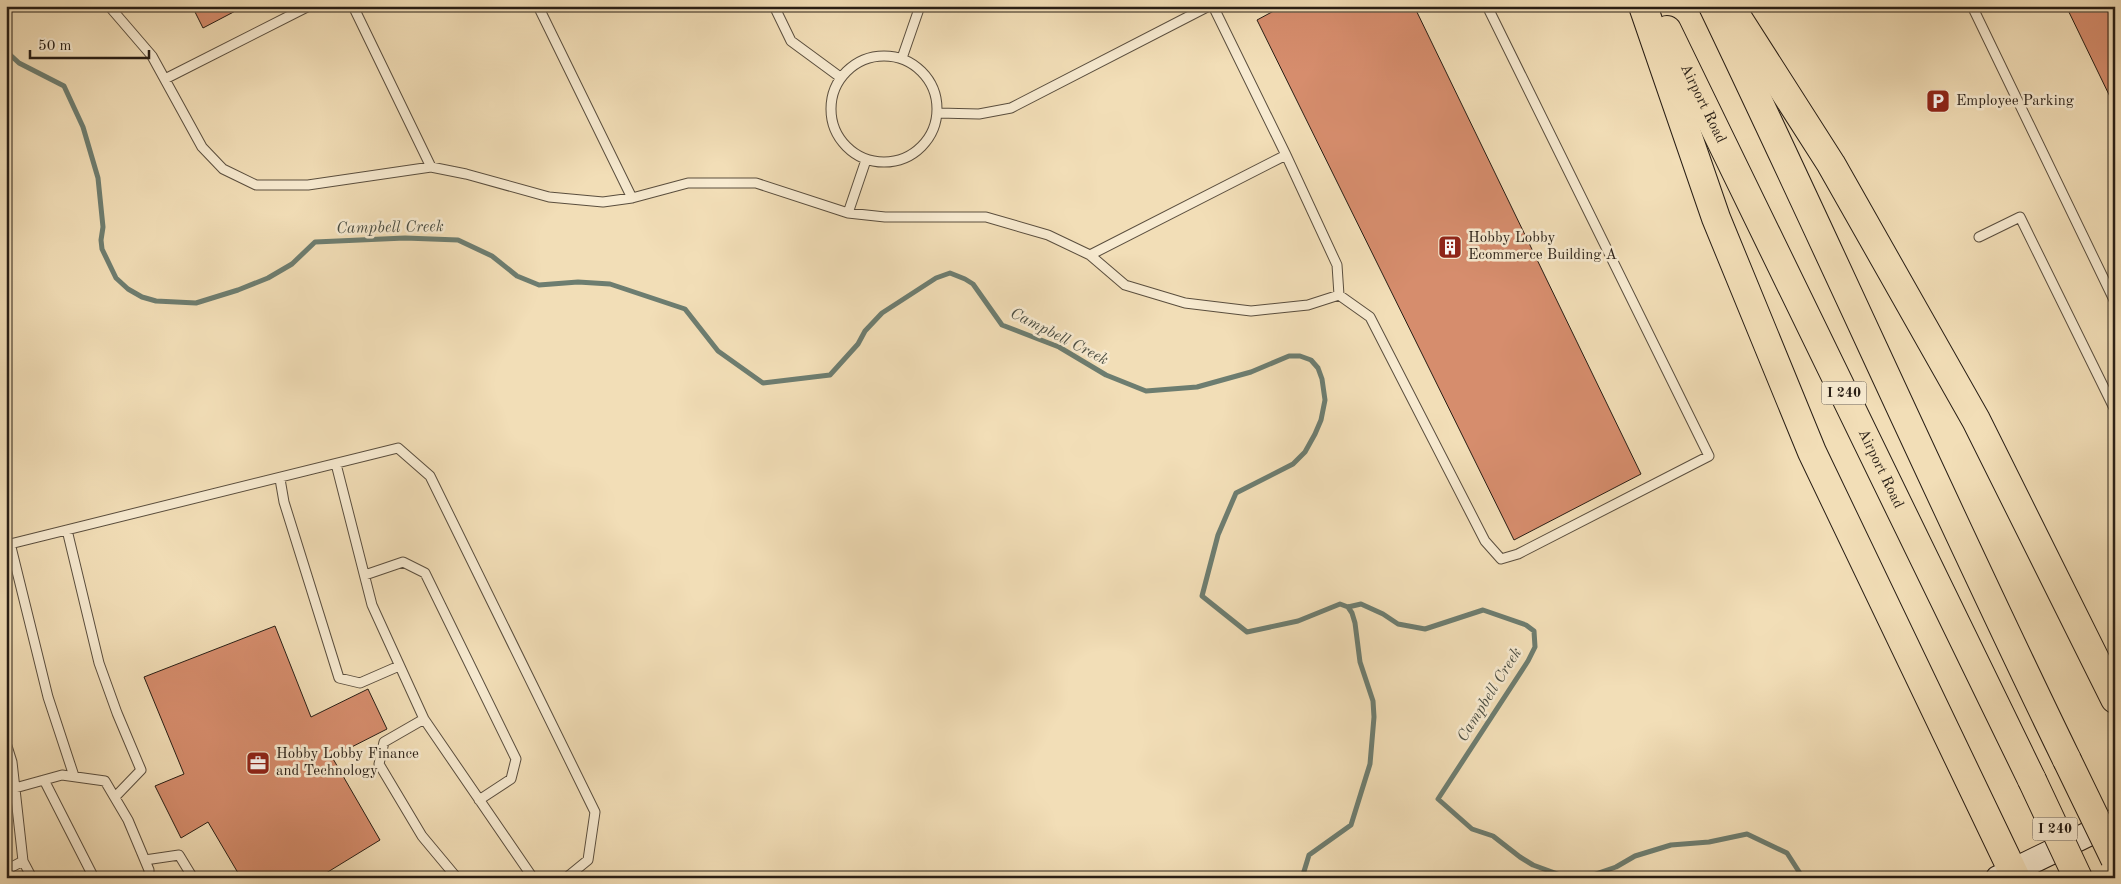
<svg xmlns="http://www.w3.org/2000/svg" width="2121" height="884" font-family="'Old Standard TT',serif">
	<rect width="100%" height="100%" fill="#f2deb7"/>
	<filter id="stains"><feTurbulence type="fractalNoise" baseFrequency=".004" numOctaves="4"/><feColorMatrix values="0 0 0 0 .2 0 0 0 0 .09 0 0 0 0 .02 0 0 0 .5 -.17"/></filter>
	<radialGradient id="worn" r=".72"><stop offset=".6" stop-color="#630" stop-opacity="0"/><stop offset="1" stop-color="#630" stop-opacity=".3"/></radialGradient>
	<g fill="none" stroke-linecap="round" stroke-linejoin="round">
		<path stroke="#6d7d70" stroke-width="5" d="M6 51 19 63 64 86 83 127 98 178 103 227 101 240 102 249 116 278 128 289 142 297 156 301 196 303 238 290 268 278 292 264 315 242 405 238 458 240 492 256 517 276 539 285 578 282 610 284 685 309 718 351 763 383 830 375 858 344 865 331 882 313 936 278 950 273 965 279 973 284 1002 325 1059 347 1106 375 1146 391 1197 387 1251 372 1289 356H1300L1311 360 1318 368 1322 379 1325 400 1321 420 1315 434 1305 452 1293 464 1236 493 1218 535 1202 596 1247 632 1298 621 1340 604 1348 607 1361 604 1383 614 1398 624 1425 629 1483 610 1526 625 1534 631 1535 647 1528 661 1438 799 1472 829 1493 836 1520 857 1533 865 1563 876 1581 878
			M1302 878 1309 855 1351 825 1370 764 1374 717 1373 701 1360 662 1355 623 1352 613 1348 607
			M1584 878 1616 867 1635 856 1671 845 1709 842 1747 834 1787 853 1803 878"/>
	</g>
	<path fill="#d68d6d" stroke="#281e15" d="M192 6H245L203 28Z
		M1283 6H1414L1641 474 1514 540 1257 20Z
		M2066 6H2115V107Z
		M275 626 311 717 368 689 387 729 332 757 380 840 318 878H241L208 822 181 838 155 786 184 774 144 677Z"/>
	<g fill="none" stroke-linecap="round" stroke-linejoin="round">
		<g stroke="#5a4e3e" stroke-width="11">
			<path id="service" d="M109 6 152 56 202 147 223 169 256 185H308L431 167 466 174 549 197 603 202 632 198 688 183H756L848 213 885 217H986L1048 235 1090 255 1125 285 1185 303 1251 311 1308 305 1339 295 1370 317 1485 541 1501 559 1518 554 1709 456 1487 6
				M353 6 431 167
				M538 6 632 198
				M774 6 791 41 840 77
				M1213 6 1286 155 1337 265 1339 295
				M1972 6 2115 302
				M831 109a53 53 0 1 1 106 0a53 53 0 1 1-106 0Z
				M902 58 920 6
				M165 79 309 6
				M938 113 979 114 1011 108 1209 6
				M848 213 866 160
				M1979 237 2020 217 2115 410
				M1090 255 1286 155
				M336 464 372 605 424 719
				M280 479 284 502 339 678 360 683 399 666
				M67 530 99 663 117 713 141 770 115 797
				M10 543 48 697 74 776
				M6 545 398 448 430 476 595 812 588 860 566 878
				M365 575 403 562 425 573 516 759 511 779 479 800
				M6 743 12 762 23 861 32 878
				M44 780 94 878
				M15 788 62 775 105 781 128 820 149 870V878
				M145 860 179 855 193 878
				M6 870 23 861
				M457 878 422 836 379 764 384 742 424 719 533 878"/>
		</g>
		<g stroke="#281e15" stroke-width="26">
			<path id="secondary" d="M1998 878 2115 821"/>
		</g>
		<g stroke="#281e15" stroke-width="30">
			<g id="motorway">
				<path d="M1643 6 1716 218 1812 452 2016 878"/>
				<path d="M1713 6C1833 256 1945 510 2067 760"/>
				<path d="M1730 6 1831 164 1976 420 2115 699"/>
				<path id="s1" d="M1667 30 2032 780"/>
			</g>
		</g>
		<use href="#service" stroke="#f7ead0" stroke-width="9"/>
		<use href="#secondary" stroke="#f7ead0" stroke-width="24"/>
		<use href="#motorway" stroke="#f2deb7" stroke-width="28"/>
		<g stroke="#281e15" stroke-width="30" stroke-linecap="butt">
			<path id="motorway-bridge" d="M2067 760 2115 859
				M2032 780 2078 878"/>
		</g>
		<use href="#motorway-bridge" stroke="#f2deb7" stroke-width="28"/>
	</g>
	<defs>
		<g id="parking-square" transform="scale(1.25)"><rect x="-9" y="-9" width="18" height="18" rx="4" fill="#8f2418" stroke="#f7ead0"/><path d="M-3.5-5.5H1a3.5 3.5 0 0 1 0 7H-1V5.5H-3.5ZM-1-3.4V-.6H.8a1.4 1.4 0 0 0 0-2.8Z" fill="#fff"/></g>
		<g id="building-square" transform="scale(1.25)"><rect x="-9" y="-9" width="18" height="18" rx="4" fill="#8f2418" stroke="#f7ead0"/><path d="M-4-6H4V6H1V3H-1V6H-4ZM-2.5-4.3h1.7v1.8h-1.7ZM.8-4.3h1.7v1.8H.8ZM-2.5-1h1.7V.8h-1.7ZM.8-1h1.7V.8H.8Z" fill="#fff"/></g>
		<g id="office-square" transform="scale(1.25)"><rect x="-9" y="-9" width="18" height="18" rx="4" fill="#8f2418" stroke="#f7ead0"/><path d="M-6-3h4V-5.5h4V-3h4V5H-6ZM-1-4.5V-3h2v-1.5ZM-6 0V1H6V0Z" fill="#fff"/></g>
	</defs>
	<g fill-rule="evenodd">
		<use href="#parking-square" x="1938" y="101"/>
		<use href="#building-square" x="1450" y="247"/>
		<use href="#office-square" x="258" y="763"/>
	</g>
	<g text-anchor="middle" dominant-baseline="central" stroke-width="5" stroke-linejoin="round" paint-order="stroke">
		<g fill="#f7ead0" stroke="#665b4d" stroke-width="1">
			<rect x="1821.5" y="381.5" width="45" height="23" rx="4"/>
			<rect x="2032.5" y="817.5" width="45" height="23" rx="4"/>
		</g>
		<g font-size="14" font-weight="bold" fill="#281e15">
			<text x="1844" y="393">I 240</text>
			<text x="2055" y="829">I 240</text>
		</g>
		<g font-size="15" fill="#281e15" stroke="#f7ead0" text-anchor="start">
			<text x="1956" y="101">Employee Parking</text>
			<text x="1468" y="238">Hobby Lobby<tspan x="1468" dy="17">Ecommerce Building A</tspan></text>
			<text x="276" y="754">Hobby Lobby Finance<tspan x="276" dy="17">and Technology</tspan></text>
		</g>
		<g font-size="15" fill="#281e15" stroke="#f7ead0">
			<text stroke="none"><textPath href="#s1" startOffset="82">Airport Road</textPath></text>
			<text stroke="none"><textPath href="#s1" startOffset="488">Airport Road</textPath></text>
		</g>
		<g font-size="16" font-style="italic" fill="#4a4d42" stroke="#f7ead0">
			<text transform="translate(390 228) rotate(-1)">Campbell Creek</text>
			<text transform="translate(1059 337) rotate(27)">Campbell Creek</text>
			<text transform="translate(1490 695) rotate(-58)">Campbell Creek</text>
		</g>
	</g>
	<rect width="2121" height="884" fill="none" stroke="#f2deb7" stroke-width="25"/>
	<rect x="8" y="8" width="2106" height="869" fill="none" stroke="#281e15" stroke-width="2.5"/>
	<rect x="12" y="12" width="2096" height="859" fill="none" stroke="#281e15"/>
	<path d="M30 50v8h119v-8" fill="none" stroke="#281e15" stroke-width="2.5"/>
	<text x="38" y="50" font-size="15" fill="#281e15" stroke="#f7ead0" stroke-width="4" paint-order="stroke">50 m</text>
	<rect width="100%" height="100%" filter="url(#stains)"/>
	<rect width="100%" height="100%" fill="url(#worn)"/>
</svg>
